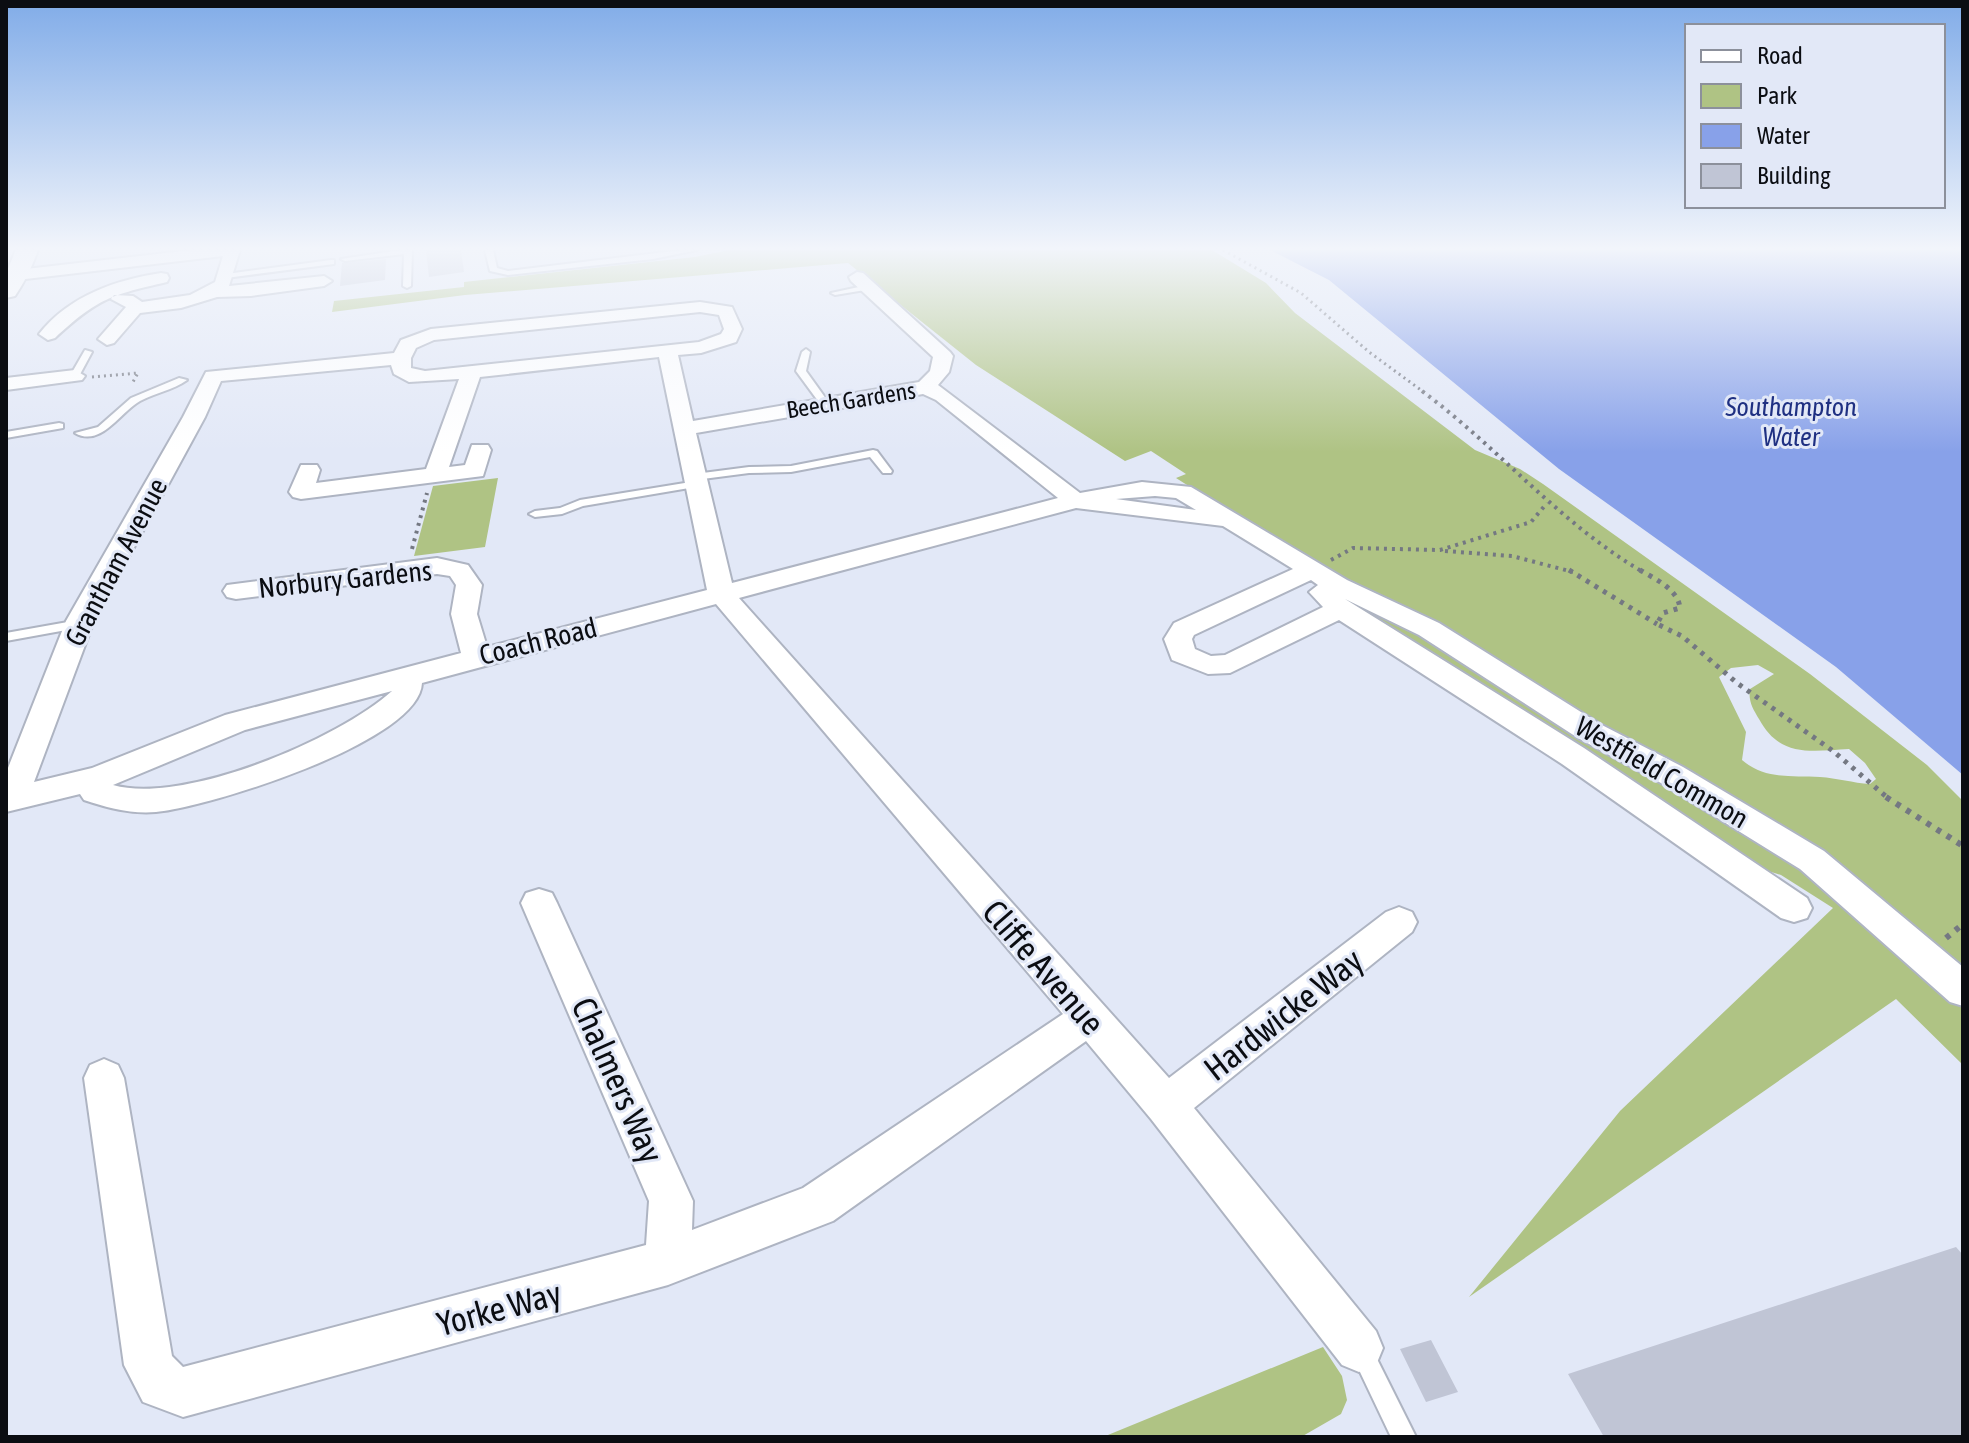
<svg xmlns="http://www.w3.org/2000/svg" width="1969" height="1443" font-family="'Asap Condensed',sans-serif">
	<rect width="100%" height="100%" fill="#e2e8f7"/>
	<path fill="#afc384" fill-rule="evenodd" d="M729 250H1212L1266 283 1295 313 1475 450 1520 469 1543 484 1810 674 1927 765 1963 801V1065L1896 999 1469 1297 1620 1111 1833 908 1781 875 1733 860 1347 608 1236 516 1176 478 1186 474 1151 451 1125 461 976 365 848 263 465 295 332 312 334 301 464 287V282L695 257ZM1758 665 1774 674 1750 689C1748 701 1753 709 1759 719 1780 758 1811 751 1849 749L1865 763 1876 779 1870 784C1853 783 1837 778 1820 777 1791 775 1765 780 1742 760L1746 732 1719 677 1731 668Z
		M498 478 485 547 414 556 433 486Z
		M1323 1347 1342 1376 1347 1400 1341 1414 1301 1437H1103Z"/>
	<path fill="#88a1e9" d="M1270 250H1963V775L1836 667 1559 469 1329 280Z"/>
	<path fill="#c0c5d5" d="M426 250H461L464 272 429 277Z
		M386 259 385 280 340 286 342 263Z
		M1956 1247 1963 1255V1437H1604L1568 1374Z
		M1431 1340 1458 1392 1426 1402 1400 1349Z"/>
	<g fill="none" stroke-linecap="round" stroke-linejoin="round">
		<g stroke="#aeb4c2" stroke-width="4">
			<path id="lane" d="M401 250H412L411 286 407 288 403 286 404 254 345 261 341 259Z
				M485 250H493L497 268 508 271 682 250H697L653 259 508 275 490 271Z
				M331 260H334V264L226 278 222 276 226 274Z
				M868 285 872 287 871 289 835 295 831 293Z
				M806 349 810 352 806 371 829 403 827 405H821L796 371 802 352Z
				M85 350 92 352 78 378H72L70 376Z
				M179 378 187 380C173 390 155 393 140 401 120 412 101 448 75 433L98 427 131 398Z
				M59 423 63 424V428L6 438V432Z
				M873 450 877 451 892 471 891 473H883L870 457 791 472 749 473 695 480 690 477 695 474 749 467 791 466Z
				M697 481 702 484 701 486 583 506 562 514 535 517 529 514 535 511 560 508 580 500Z
				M79 620 83 621 85 624 83 627 6 641V633Z
				M1361 1340 1369 1343 1416 1437H1391L1350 1351 1353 1343Z"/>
		</g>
		<g stroke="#aeb4c2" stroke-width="4">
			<path id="street" d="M192 250H240L229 286 324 276 332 281 324 286 251 296 217 297 181 308 140 313 114 343 107 345 98 339 126 307 111 299 114 295 133 296 142 302 190 295 215 282 223 256 17 280 9 275 17 270Z
				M857 272 863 273 950 352 953 356 949 372 938 385 1080 493 1142 482 1191 487 1347 580 1439 623 1600 724 1683 767 1824 851 1963 967V1006L1950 1002 1800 869 1661 783 1578 738 1419 635 1345 599 1584 748 1807 898 1812 908 1807 918 1794 922 1781 918 1562 764 1339 620 1230 673 1208 674 1172 660 1164 639 1174 623 1293 569 1223 526 1076 508 739 598 1169 1078 1386 912 1399 907 1412 912 1417 922 1412 932 1194 1108 1376 1331 1383 1348 1376 1365 1359 1372 1342 1365 1151 1119 1086 1041 833 1221 668 1285 183 1417 143 1402 124 1365 84 1078 90 1065 104 1059 118 1065 124 1078 172 1356 183 1367 646 1245 649 1201 521 903 526 893 539 889 552 893 557 903 693 1201 692 1230 803 1188 1063 1014 716 604 422 683C420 742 208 807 156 812 130 814 108 808 84 800L80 794 6 812V773L66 621 183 417 206 372 394 353 401 340 431 329 700 302 732 307 742 329 736 342 701 353 678 355 693 421 919 382 930 371 933 357 851 281 849 277ZM700 312 719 315 724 329 721 334 699 342 425 371 411 368V358L416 348 434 340ZM659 357 707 590 487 647 477 614 482 585 468 565 437 558 227 585 223 591 227 597 236 599 437 574 450 576 456 585 451 614 461 653 225 715 92 768 34 782 94 621 205 417 221 381 391 365 394 374 409 382 459 379 426 469 316 483 320 470 317 465H301L289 492 293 497 301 499 483 476 491 450 488 445H472L465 465 449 467 480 377ZM923 394 936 400 1058 498 732 583 696 433ZM1155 496 1176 498 1196 510 1116 499ZM1311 580 1318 585 1309 592 1323 607 1225 655 1211 656 1195 649 1192 639 1194 635ZM392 691C339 739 184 805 113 785L245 730Z
				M161 273 167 274 169 278 167 282C111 295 98 298 55 338L48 340 39 334C69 296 115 280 161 273Z
				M75 370 85 376 82 380 6 390V378Z"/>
		</g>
		<g stroke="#aeb4c2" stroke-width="4">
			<path id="secondary" d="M16 250H38C32 267 25 281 15 296L6 298V273Z"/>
		</g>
		<path stroke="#747882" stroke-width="3" stroke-dasharray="2 4" stroke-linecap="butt" d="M1223 250 1301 293 1369 352 1425 393
			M92 377 138 373 133 382"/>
		<path stroke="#747882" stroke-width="4" stroke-dasharray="3 5" stroke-linecap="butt" d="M1422 391C1499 448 1559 523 1643 572
			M412 549 427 493
			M1445 551 1512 556 1573 572
			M1331 560 1353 548 1440 550 1531 522 1547 503"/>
		<path stroke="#747882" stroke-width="5" stroke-dasharray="4 6" stroke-linecap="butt" d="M1569 570 1657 624
			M1640 570C1655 579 1678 589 1680 608L1663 613 1657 624 1682 636 1737 683 1833 751 1889 799"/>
		<path stroke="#747882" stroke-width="6" stroke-dasharray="5 7" stroke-linecap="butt" d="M1886 797 1963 846
			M1946 938 1963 924"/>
		<use href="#lane" fill="#fff" fill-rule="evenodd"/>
		<use href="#street" fill="#fff" fill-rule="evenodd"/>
		<use href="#secondary" fill="#fff" fill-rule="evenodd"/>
	</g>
	<linearGradient id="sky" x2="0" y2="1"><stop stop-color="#81ace8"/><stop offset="0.55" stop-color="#f2f5fb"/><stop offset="1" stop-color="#f2f5fb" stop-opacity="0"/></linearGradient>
	<rect width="1969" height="452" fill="url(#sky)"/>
	<g text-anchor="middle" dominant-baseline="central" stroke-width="6" stroke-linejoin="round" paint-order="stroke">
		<g font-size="24" fill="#0b0d12" stroke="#e2e8f7">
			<text transform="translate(851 400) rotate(-9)">Beech Gardens</text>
		</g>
		<g font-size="26" font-style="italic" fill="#1f3082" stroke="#e2e8f7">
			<text x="1791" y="407">Southampton<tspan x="1791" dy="30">Water</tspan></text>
		</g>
		<g font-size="28" fill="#0b0d12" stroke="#e2e8f7">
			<text transform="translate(116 562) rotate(-62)">Grantham Avenue</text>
			<text transform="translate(345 579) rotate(-6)">Norbury Gardens</text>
			<text transform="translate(538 641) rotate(-14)">Coach Road</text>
			<text transform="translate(1662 772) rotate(30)">Westfield Common</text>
		</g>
		<g font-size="34" fill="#0b0d12" stroke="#e2e8f7">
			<text transform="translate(1044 967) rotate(49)">Cliffe Avenue</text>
			<text transform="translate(1283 1014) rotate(-38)">Hardwicke Way</text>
			<text transform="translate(618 1080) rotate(66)">Chalmers Way</text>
			<text transform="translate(499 1308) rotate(-15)">Yorke Way</text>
		</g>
	</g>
	<rect width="1969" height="1443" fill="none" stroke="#0b0d12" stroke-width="16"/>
	<rect x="1685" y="24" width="260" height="184" fill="#e2e8f7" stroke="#8c909b" stroke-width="2"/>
	<rect x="1701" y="50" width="40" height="12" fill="#ffffff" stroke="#8c909b" stroke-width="2"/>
	<text x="1757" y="64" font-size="24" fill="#0b0d12">Road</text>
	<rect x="1701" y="84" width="40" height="24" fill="#afc384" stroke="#8c909b" stroke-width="2"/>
	<text x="1757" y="104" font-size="24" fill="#0b0d12">Park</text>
	<rect x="1701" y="124" width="40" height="24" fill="#88a1e9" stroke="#8c909b" stroke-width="2"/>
	<text x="1757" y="144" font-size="24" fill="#0b0d12">Water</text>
	<rect x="1701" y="164" width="40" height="24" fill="#c0c5d5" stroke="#8c909b" stroke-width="2"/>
	<text x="1757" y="184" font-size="24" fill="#0b0d12">Building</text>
</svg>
